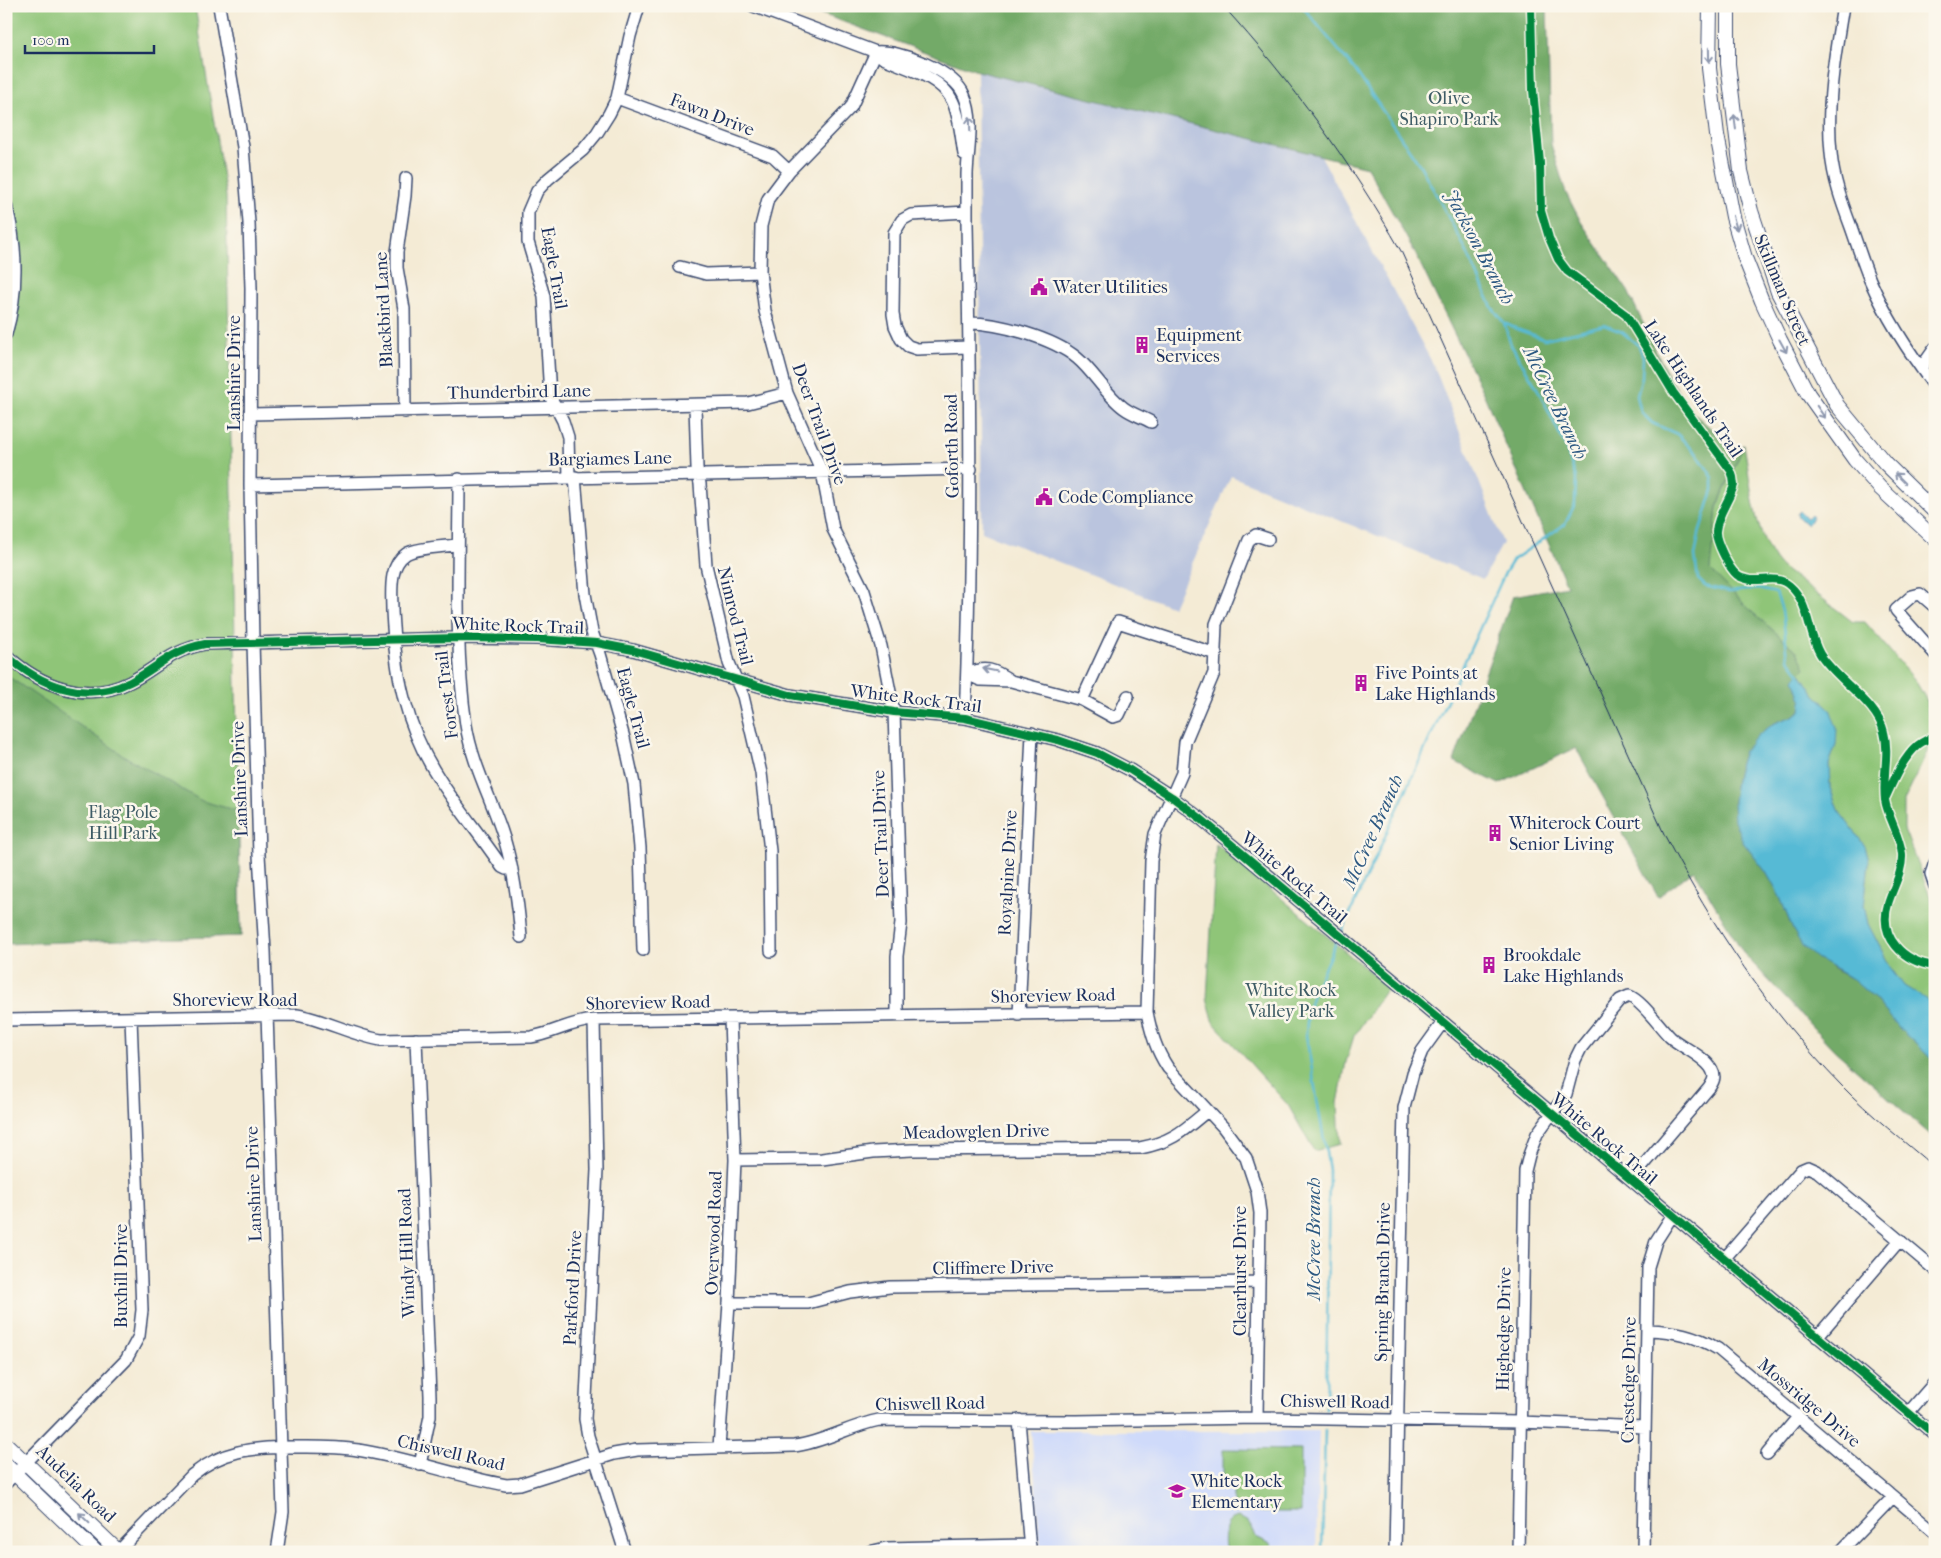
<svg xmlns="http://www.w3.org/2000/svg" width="1941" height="1558" font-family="'IM FELL French Canon',serif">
	<rect width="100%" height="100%" fill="#fbf7ec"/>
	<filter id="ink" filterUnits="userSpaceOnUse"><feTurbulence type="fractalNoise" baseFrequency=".02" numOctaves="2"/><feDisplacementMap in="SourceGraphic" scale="10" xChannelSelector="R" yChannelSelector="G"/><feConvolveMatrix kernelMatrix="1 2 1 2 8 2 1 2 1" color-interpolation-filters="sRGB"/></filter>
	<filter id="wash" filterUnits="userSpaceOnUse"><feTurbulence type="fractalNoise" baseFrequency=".0096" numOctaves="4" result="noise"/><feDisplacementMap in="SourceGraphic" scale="20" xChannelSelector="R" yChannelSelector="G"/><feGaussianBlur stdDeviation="1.12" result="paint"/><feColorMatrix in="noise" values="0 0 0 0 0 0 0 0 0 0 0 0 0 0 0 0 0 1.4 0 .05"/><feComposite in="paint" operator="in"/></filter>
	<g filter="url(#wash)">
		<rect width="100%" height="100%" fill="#f4ebd5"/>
		<path fill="#cfdafa" d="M1031 1431H1319L1316 1552H1041Z"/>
		<path fill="#bac4de" d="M977 71 1321 156 1434 366 1503 543 1483 579 1231 476 1173 607 982 532Z"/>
		<path fill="#8fc578" stroke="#557a6b" d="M6 6H195L226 196 241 936 6 942Z
			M1744 445C1752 487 1752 532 1780 566L1853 622H1865L1915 680 1926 699 1931 732 1927 752 1904 801V829L1935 909V1005L1904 986 1890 967 1868 924 1864 906 1869 862 1865 846 1838 810 1830 788 1829 764 1836 745 1830 709 1815 695 1800 672 1797 651 1753 613 1710 570 1717 508Z
			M1216 844 1388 987 1354 1036 1346 1062 1338 1103 1340 1144 1314 1151 1288 1105 1214 1023 1207 998Z
			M1223 1449 1301 1450V1512H1233V1488H1223Z
			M1237 1517C1249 1520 1252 1526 1256 1537L1271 1544 1273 1552H1227C1223 1546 1224 1532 1227 1526 1228 1521 1233 1519 1237 1517Z"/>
		<path fill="#73aa68" stroke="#476c63" d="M800 6H1547L1551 144 1566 193 1581 222 1628 291 1665 370 1690 410 1733 448 1744 445 1717 507 1711 570 1753 613 1797 651 1805 668 1794 679 1803 702 1801 711 1793 716 1775 723 1744 751 1737 773 1733 802 1743 842 1766 872 1780 897 1793 930 1833 969 1852 979 1875 999 1903 1032 1935 1062V1139L1834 1050 1744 954 1694 870 1658 897 1576 748 1499 784 1454 761 1513 596 1567 586 1484 395 1414 251 1367 167 977 71Z
			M6 675 126 757 202 801 238 811 241 936 6 944Z"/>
		<path fill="#57bad5" stroke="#39749a" d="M1800 511 1807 518 1811 514 1813 516 1807 525 1798 517 1797 514Z
			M1800 672 1815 695 1830 709 1837 728 1836 745 1829 764 1830 788 1838 810 1865 846 1869 862 1864 906 1868 924 1890 967 1904 986 1935 1005V1062L1903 1032 1875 999 1852 979 1816 958 1803 947 1793 930 1780 897 1766 872 1743 842 1734 820 1733 802 1737 773 1744 751 1759 734 1775 723 1793 716 1801 711 1802 702 1794 679Z"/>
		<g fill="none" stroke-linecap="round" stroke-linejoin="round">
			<path stroke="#57bad5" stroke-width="2.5" d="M1302 6 1355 70 1421 167 1464 246 1492 307 1504 323 1519 330 1545 339 1604 325 1622 332 1639 346 1643 357 1642 377 1637 396 1641 412 1652 423 1677 434 1698 455 1713 478V490L1699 534 1695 556 1698 579 1705 586 1729 592 1758 589 1776 593 1782 610 1788 658 1800 674
				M1342 931 1505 573 1513 560 1565 524 1575 504 1576 478 1565 445 1537 388 1511 345 1504 323
				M1326 1409 1329 1170 1306 1035 1308 1010 1314 991 1338 938
				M1322 1552 1325 1430"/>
		</g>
	</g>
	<g filter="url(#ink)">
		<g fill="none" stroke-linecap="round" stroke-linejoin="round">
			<g stroke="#3c4b70" stroke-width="14">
				<path id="minor" d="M219 6 243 147 249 223 251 288 250 485 253 642 259 855 265 951 283 1512 277 1552
					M753 6 876 52 883 58C905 68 940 76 952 100 960 116 961 137 964 154
					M1843 6C1835 54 1826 105 1831 153 1833 178 1842 203 1851 227 1857 244 1863 263 1870 280 1887 319 1910 354 1935 387
					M876 52 851 107 789 171 768 199 761 226 760 272 765 311 787 393 822 472 833 529 864 591 881 646 894 712 901 923 897 956V1016
					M876 52C901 50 954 71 964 95 975 120 968 147 967 174 967 190 967 206 967 223 970 388 972 553 965 718
					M617 98 773 156 789 171
					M6 205C18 246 18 293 6 334
					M967 212 911 215 902 220 894 233 893 314 895 326 901 339 908 346 917 349 968 347
					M680 267 706 274 760 272
					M969 323C999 323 1053 338 1077 358 1094 372 1106 395 1124 408 1132 414 1142 417 1151 422
					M1921 368 1935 348
					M695 405 697 468 700 484 706 565 729 663 743 696 761 773 770 851 771 951
					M405 412 404 309 397 268V252L405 196 406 178
					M251 414 748 403 787 393
					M569 477 568 437 563 421 550 396 544 296 528 242V212L537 191 548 179 583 150 597 133 609 114 617 98 630 36 639 6
					M575 477 585 594 592 632 600 654 624 738 634 784 640 848 643 950
					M459 479C459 561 454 644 466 725 472 762 489 794 501 829 513 863 518 900 521 937
					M250 485 971 469
					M458 545C446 546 415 548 406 554 388 566 392 593 392 611 395 672 405 727 440 780 459 810 482 837 502 867L506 869H512
					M1935 607 1920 594 1912 596 1896 610 1935 654
					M6 655C40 686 86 704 130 682 159 667 169 651 205 644L458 638 537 639 597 643 633 650 790 695 894 712 965 718 1058 740 1097 753 1130 770 1172 797 1200 818 1935 1435
					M967 674 980 680 1011 681 1082 700 1118 622 1216 654
					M967 674C986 666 994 669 1011 681
					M1082 700 1113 717 1119 715 1128 696
					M1935 863 1931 874 1935 886
					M1019 1015 1032 733
					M6 1020 297 1015C326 1020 352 1035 381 1040L531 1037C552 1034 572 1021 594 1020L1147 1012
					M594 1020 597 1170 585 1419 588 1436 625 1552
					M416 1039 430 1396V1416L420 1465
					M735 1160 822 1159 873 1152 912 1150 1140 1148C1172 1142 1183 1131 1207 1111
					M1724 1259 1801 1170 1808 1167 1817 1171 1935 1270
					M729 1303H808L850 1292 890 1287 1259 1282
					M1648 1330C1674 1331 1695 1335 1718 1349L1935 1532
					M1817 1337 1900 1240
					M1908 1413 1935 1382
					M1257 1418 1260 1213 1257 1191 1246 1158 1223 1127 1168 1068C1156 1050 1151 1033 1147 1012L1151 861 1155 834 1182 773 1185 742 1214 673 1216 624 1249 540 1256 535 1268 539
					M1019 1420 1030 1550
					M719 1448 729 1303 735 1160 730 1019
					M1767 1454 1798 1417
					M6 1483 126 1360 139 1336 142 1310 131 1018
					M118 1552 192 1475C223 1450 251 1448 289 1447 312 1447 335 1446 358 1450 408 1458 456 1476 506 1485L520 1484 614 1454 637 1450 794 1446C825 1442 849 1426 879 1420L1076 1421 1257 1418 1520 1422 1645 1427
					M869 1552 886 1548 1030 1545
					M1395 1552 1404 1108 1413 1073 1422 1051 1443 1022
					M1518 1552 1525 1171 1529 1155 1537 1134 1566 1094 1575 1060 1581 1048 1620 1000 1629 996C1642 1001 1658 1025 1670 1037 1681 1047 1706 1057 1712 1070 1716 1077 1713 1082 1709 1088L1631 1180
					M1643 1552 1648 1267 1656 1241 1672 1216
					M1840 1552 1893 1497"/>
			</g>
			<g stroke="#3c4b70" stroke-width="16">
				<path id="major" d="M1710 6 1709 68 1717 135 1733 217 1745 258 1762 301 1780 340 1808 394 1855 460 1880 488 1935 539
					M1728 6V64L1741 171 1751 211 1778 292 1837 405 1885 463 1935 512
					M6 1444 119 1552
					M6 1465 96 1552"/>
			</g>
			<use href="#minor" stroke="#fff" stroke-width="11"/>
			<use href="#major" stroke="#fff" stroke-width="14"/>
			<path stroke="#1b2f5e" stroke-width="1" d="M1223 6C1292 82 1351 163 1401 251L1665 836C1714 929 1768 1010 1841 1085 1870 1115 1904 1141 1935 1168"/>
			<g stroke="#fbf7ec" stroke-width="11">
				<path id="cycleway" d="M1531 6 1533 90 1540 163 1541 211 1549 238 1558 259 1567 271 1626 315 1673 392 1731 471 1733 477 1734 485C1730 500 1717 515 1716 531 1715 540 1729 569 1737 575 1740 578 1746 579 1751 580 1765 581 1778 575 1790 586 1809 602 1808 634 1820 654 1837 681 1877 702 1884 732 1890 754 1882 777 1885 800 1888 818 1900 834 1902 854 1903 872 1893 887 1888 904 1878 937 1903 962 1935 966
					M6 655C40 686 86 704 130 682 159 667 169 651 205 644L458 638 537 639 597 643 633 650 790 695 894 712 965 718 1058 740 1097 753 1130 770 1172 797 1200 818 1935 1435
					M1886 797C1894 779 1903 758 1918 745 1923 741 1929 739 1935 735"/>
			</g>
			<use href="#cycleway" stroke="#00873e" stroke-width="8"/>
		</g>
		<defs><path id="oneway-shaft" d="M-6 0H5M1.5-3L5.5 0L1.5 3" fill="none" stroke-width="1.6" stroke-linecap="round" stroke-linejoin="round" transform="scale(1.25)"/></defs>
		<g stroke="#8d97ae">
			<use href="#oneway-shaft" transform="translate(1709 55) rotate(89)"/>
			<use href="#oneway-shaft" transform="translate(1735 122) rotate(-97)"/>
			<use href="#oneway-shaft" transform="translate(970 124) rotate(-92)"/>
			<use href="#oneway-shaft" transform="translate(1735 223) rotate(74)"/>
			<use href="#oneway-shaft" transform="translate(1783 346) rotate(61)"/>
			<use href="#oneway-shaft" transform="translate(1821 412) rotate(55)"/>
			<use href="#oneway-shaft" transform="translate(1900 478) rotate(-135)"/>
			<use href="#oneway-shaft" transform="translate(990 670) rotate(-169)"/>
			<use href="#oneway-shaft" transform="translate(84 1518) rotate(-136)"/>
		</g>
	</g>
	<defs>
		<g id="civic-bare" transform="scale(1.35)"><path d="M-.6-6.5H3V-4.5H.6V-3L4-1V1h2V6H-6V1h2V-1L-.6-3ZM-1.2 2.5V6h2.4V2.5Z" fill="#b5179e" stroke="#fbf7ec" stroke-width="2.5" paint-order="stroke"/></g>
		<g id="building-bare" transform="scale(1.35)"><path d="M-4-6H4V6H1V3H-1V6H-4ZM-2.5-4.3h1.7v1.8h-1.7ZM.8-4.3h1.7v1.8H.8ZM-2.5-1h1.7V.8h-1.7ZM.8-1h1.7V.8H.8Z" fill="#b5179e" stroke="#fbf7ec" stroke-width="2.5" paint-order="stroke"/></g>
		<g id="school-bare" transform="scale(1.35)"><path d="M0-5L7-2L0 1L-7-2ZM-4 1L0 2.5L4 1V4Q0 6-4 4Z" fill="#b5179e" stroke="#fbf7ec" stroke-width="2.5" paint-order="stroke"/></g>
	</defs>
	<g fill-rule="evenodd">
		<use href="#civic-bare" x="1039" y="287"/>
		<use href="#building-bare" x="1142" y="345"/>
		<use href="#civic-bare" x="1044" y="497"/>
		<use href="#building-bare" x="1361" y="683"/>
		<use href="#building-bare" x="1495" y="833"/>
		<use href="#building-bare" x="1489" y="965"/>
		<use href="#school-bare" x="1177" y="1491"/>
	</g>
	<g text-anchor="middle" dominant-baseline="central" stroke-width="5" stroke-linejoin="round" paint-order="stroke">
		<g font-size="18" fill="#3e5c66" stroke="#fbf7ec">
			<text x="1449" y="98">Olive<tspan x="1449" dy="21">Shapiro Park</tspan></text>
			<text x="123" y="812">Flag Pole<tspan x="123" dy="21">Hill Park</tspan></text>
			<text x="1291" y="990">White Rock<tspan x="1291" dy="21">Valley Park</tspan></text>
		</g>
		<g font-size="18" fill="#1b2f5e" stroke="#fbf7ec">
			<text transform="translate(712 115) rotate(21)">Fawn Drive</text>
			<text transform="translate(554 268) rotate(80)">Eagle Trail</text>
			<text transform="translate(1782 290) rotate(67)">Skillman Street</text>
			<text transform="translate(384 310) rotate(-93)">Blackbird Lane</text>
			<text transform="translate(234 373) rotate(-90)">Lanshire Drive</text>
			<text transform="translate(1693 389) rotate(56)">Lake Highlands Trail</text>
			<text transform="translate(519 392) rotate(-1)">Thunderbird Lane</text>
			<text transform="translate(819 424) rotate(70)">Deer Trail Drive</text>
			<text transform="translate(952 446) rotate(-91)">Goforth Road</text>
			<text transform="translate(610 459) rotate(-1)">Bargiames Lane</text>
			<text transform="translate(735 616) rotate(76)">Nimrod Trail</text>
			<text transform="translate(518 626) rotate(2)">White Rock Trail</text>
			<text transform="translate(447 695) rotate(-97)">Forest Trail</text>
			<text transform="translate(916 699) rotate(7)">White Rock Trail</text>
			<text transform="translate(633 708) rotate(75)">Eagle Trail</text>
			<text transform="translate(240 779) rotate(-92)">Lanshire Drive</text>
			<text transform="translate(881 834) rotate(-92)">Deer Trail Drive</text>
			<text transform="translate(1008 873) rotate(-87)">Royalpine Drive</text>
			<text transform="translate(1294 878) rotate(40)">White Rock Trail</text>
			<text transform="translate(1053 996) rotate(-1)">Shoreview Road</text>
			<text x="235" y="1000">Shoreview Road</text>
			<text transform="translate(648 1003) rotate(-1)">Shoreview Road</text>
			<text transform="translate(976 1132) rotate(-1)">Meadowglen Drive</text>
			<text transform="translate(1604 1139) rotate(40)">White Rock Trail</text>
			<text transform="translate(254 1184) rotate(-92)">Lanshire Drive</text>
			<text transform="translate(714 1233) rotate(-88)">Overwood Road</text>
			<text transform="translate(407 1253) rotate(-92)">Windy Hill Road</text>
			<text transform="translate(993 1268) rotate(-1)">Cliffmere Drive</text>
			<text transform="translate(1240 1271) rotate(-90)">Clearhurst Drive</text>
			<text transform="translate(121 1276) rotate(-90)">Buxhill Drive</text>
			<text transform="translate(1383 1282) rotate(-89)">Spring Branch Drive</text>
			<text transform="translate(573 1288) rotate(-87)">Parkford Drive</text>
			<text transform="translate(1504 1329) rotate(-89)">Highedge Drive</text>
			<text transform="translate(1629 1380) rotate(-89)">Crestedge Drive</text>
			<text transform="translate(1335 1402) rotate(1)">Chiswell Road</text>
			<text transform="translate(1809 1403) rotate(40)">Mossridge Drive</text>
			<text transform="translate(930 1404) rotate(-1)">Chiswell Road</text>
			<text transform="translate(451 1453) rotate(13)">Chiswell Road</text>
			<text transform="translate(76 1484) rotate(44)">Audelia Road</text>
		</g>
		<g font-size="18" fill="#1b2f5e" stroke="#fbf7ec" text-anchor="start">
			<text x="1053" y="287">Water Utilities</text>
			<text x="1156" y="335">Equipment<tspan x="1156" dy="21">Services</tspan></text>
			<text x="1058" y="497">Code Compliance</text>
			<text x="1375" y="673">Five Points at<tspan x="1375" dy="21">Lake Highlands</tspan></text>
			<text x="1509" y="823">Whiterock Court<tspan x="1509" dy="21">Senior Living</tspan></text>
			<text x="1503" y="955">Brookdale<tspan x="1503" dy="21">Lake Highlands</tspan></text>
			<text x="1191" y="1481">White Rock<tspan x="1191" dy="21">Elementary</tspan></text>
		</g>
		<g font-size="19" font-style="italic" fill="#2d5982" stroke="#fbf7ec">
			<text transform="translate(1479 247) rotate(62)">Jackson Branch</text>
			<text transform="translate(1555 403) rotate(64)">McCree Branch</text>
			<text transform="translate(1373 832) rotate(-66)">McCree Branch</text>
			<text transform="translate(1314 1239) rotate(-90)">McCree Branch</text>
		</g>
	</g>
	<rect width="1941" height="1558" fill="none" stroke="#fbf7ec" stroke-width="25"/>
	<path d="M25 45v8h129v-8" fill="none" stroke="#1b2f5e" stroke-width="2.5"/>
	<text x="32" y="45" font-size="15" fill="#1b2f5e" stroke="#fbf7ec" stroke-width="4" paint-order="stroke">100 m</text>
</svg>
